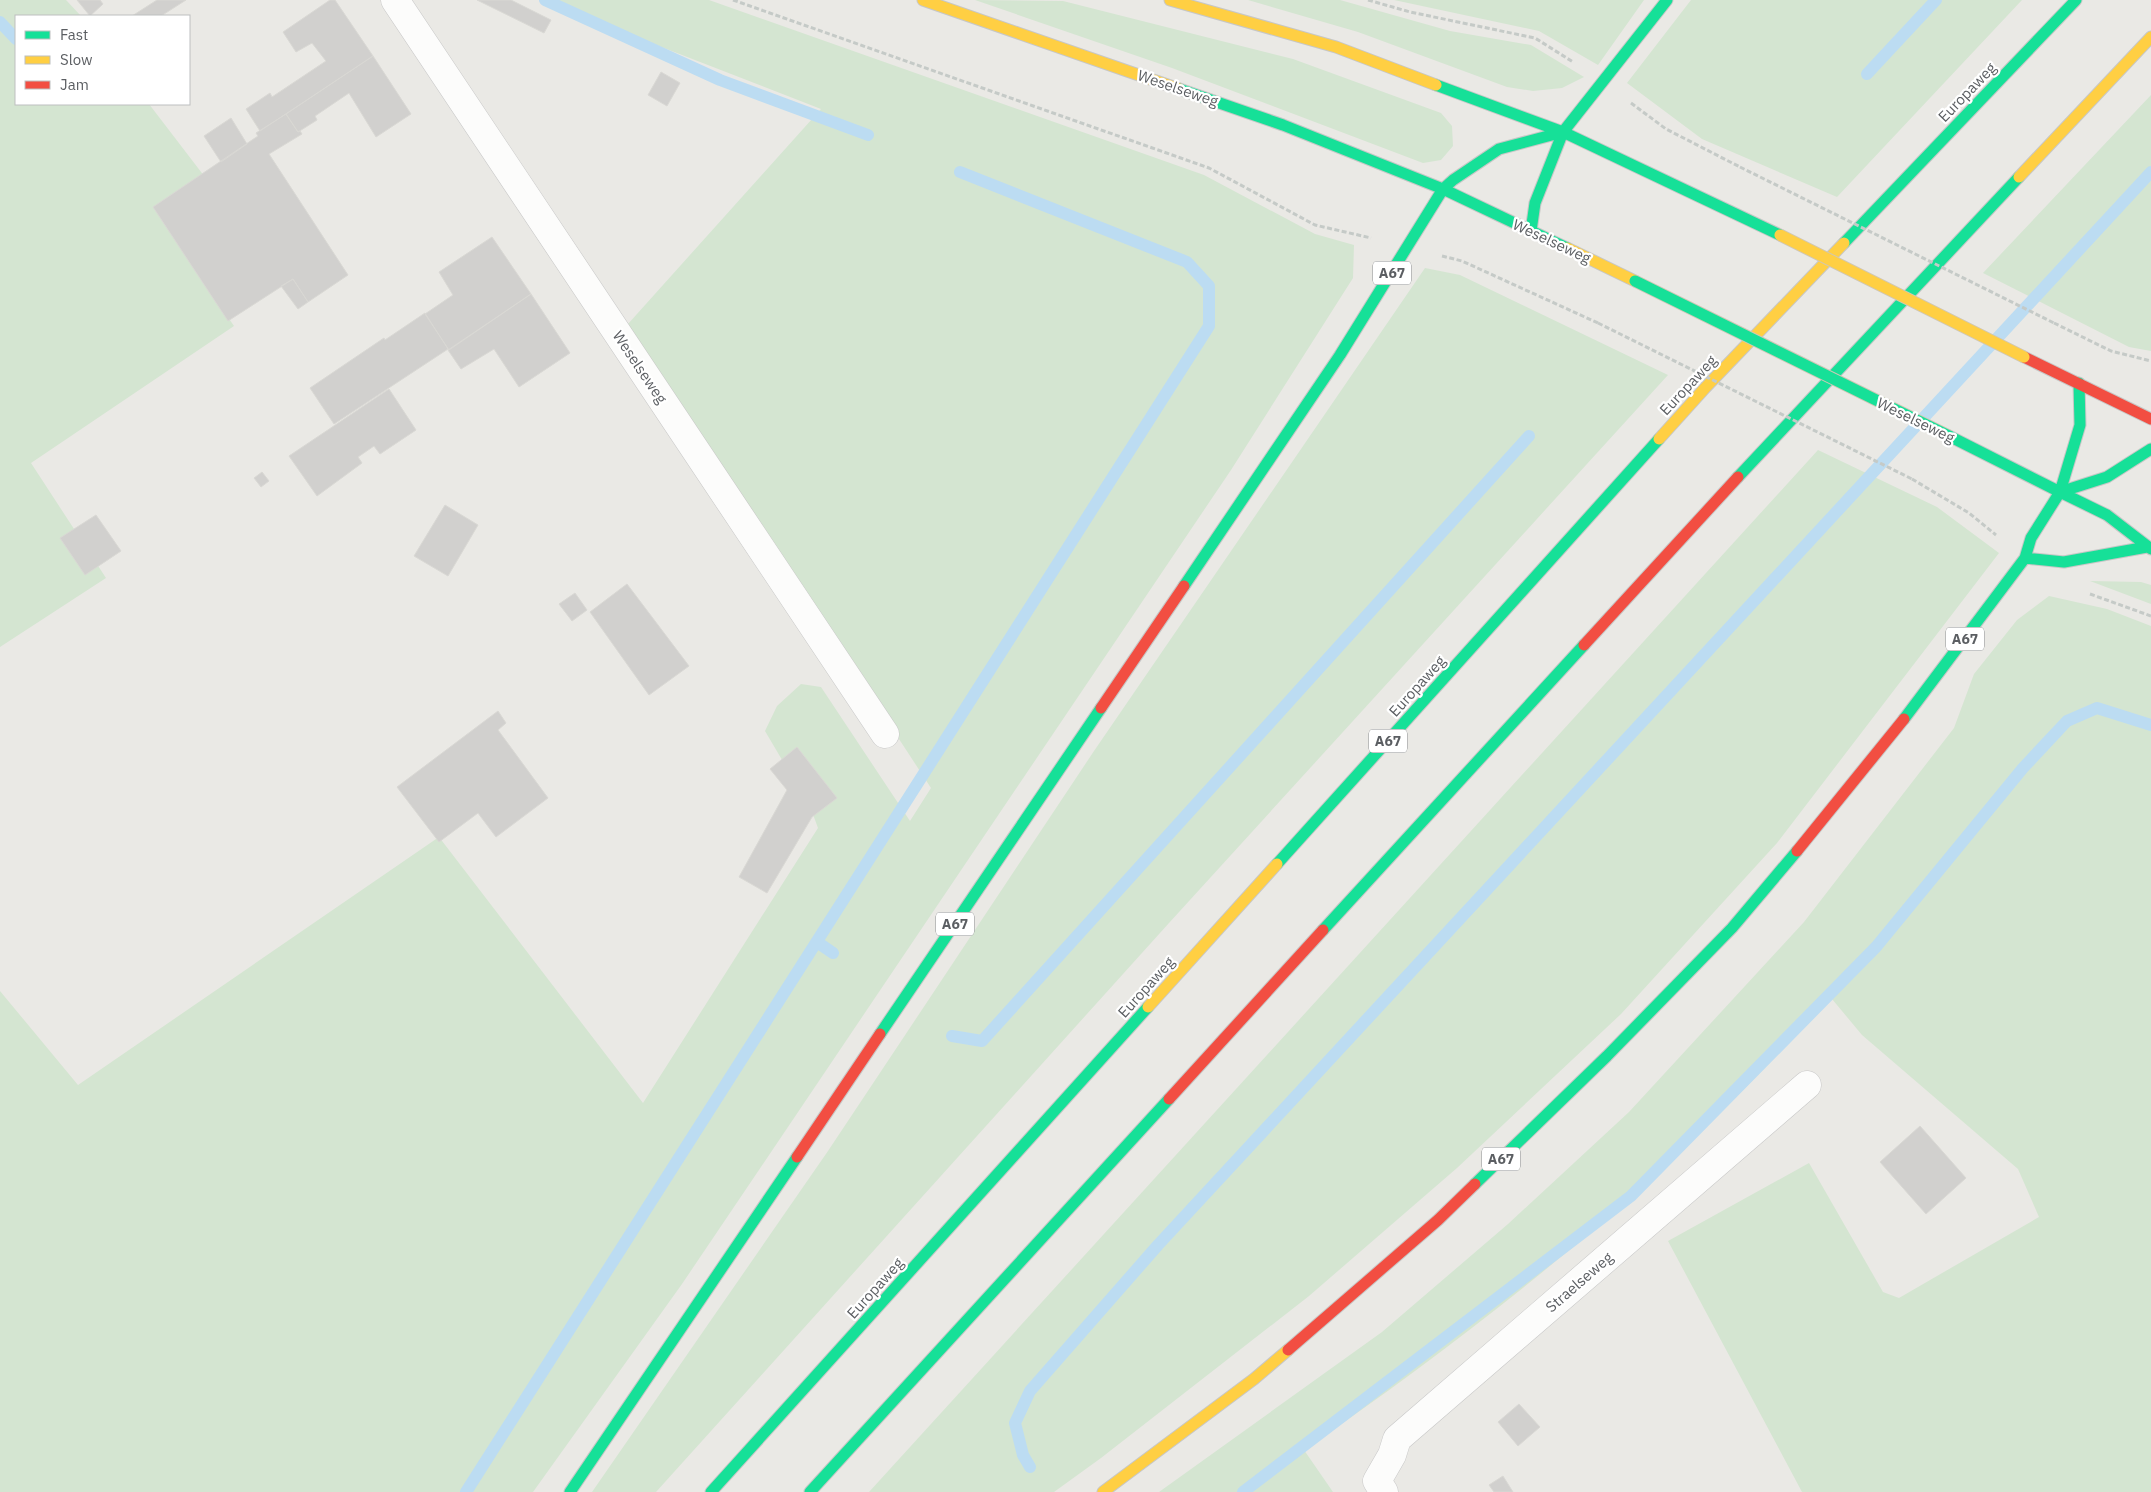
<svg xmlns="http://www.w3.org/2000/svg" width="2151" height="1492" font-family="'IBM Plex Sans',sans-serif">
	<rect width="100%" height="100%" fill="#eae9e5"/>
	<path fill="#d4e5d1" d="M0 0H66L81 16H16V104H149L211 185 161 219 234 326 31 463 106 578 0 647Z
		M546 0H709L1204 175 1315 234 1354 245 1353 278 1231 470 682 1284 533 1492H0V991L78 1085 439 837 643 1103 818 828 811 809 765 731 777 706 801 684 821 687 910 821 931 788 628 324 821 109 633 36Z
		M975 0 1063 1 1293 59 1441 113 1452 126 1453 146 1441 160 1423 163 1172 68Z
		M1248 0H1340L1450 31 1531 45 1584 77 1562 88 1533 91 1507 87 1358 32Z
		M1394 0H1644L1598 65 1539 31Z
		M1691 0H2022L1837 197 1702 139 1627 83Z
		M2151 95V351L2129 347 1983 273Z
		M1425 268 1460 275 1668 375 1169 923 656 1492H592L828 1151 1094 751Z
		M1818 450 1937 507 1999 553 1777 843 1621 1014 1457 1168 1309 1296 1101 1458 1054 1492H869Z
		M2090 581 2141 582 2151 585V604Z
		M2049 596 2107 609 2151 626V1492H1802L1668 1241 1809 1163 1883 1292 1899 1298 2039 1217 2018 1169 1862 1035 1832 999C1765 1067 1700 1137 1628 1200 1525 1290 1416 1373 1304 1450L1333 1492H1159L1382 1332 1508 1224 1629 1112 1804 922 1954 728 1974 674 2017 620Z"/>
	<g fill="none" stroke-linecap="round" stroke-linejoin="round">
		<path stroke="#bcdcf2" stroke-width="12" d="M545 0 720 80 868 135
			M0 22 16 39
			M1867 74 1936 0
			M817 942 833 953
			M952 1036 982 1041 1529 436
			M1030 1467 1023 1455 1015 1423 1030 1391 1158 1245 2151 172
			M466 1492 1209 326V286L1187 262 960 172
			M1243 1492 1631 1196 1876 947 2023 768 2067 721 2097 708 2151 725"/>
	</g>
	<path fill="#d1d0ce" stroke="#d9d8d4" d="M77 0H100L103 4 90 16Z
		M157 0H186L161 16H132Z
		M330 0H335L373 56 260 131 246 109 270 93 272 97 326 61 312 43 296 52 283 32Z
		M477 0H511L551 20 544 33Z
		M373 56 411 114 376 137 349 93 315 116 317 120 298 132 286 114Z
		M661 72 680 83 667 106 648 95Z
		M286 114 298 132 300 131 302 134 269 154 348 275 308 302 293 279 228 321 153 207 258 136 256 133Z
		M231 118 247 144 221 162 204 136Z
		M492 237 531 294 449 350 425 314 453 295 439 272Z
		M293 279 308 302 298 309 281 286Z
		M531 294 570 353 519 387 494 349 461 369 448 350Z
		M425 313 448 349 334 424 310 388 384 338 385 340Z
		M389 389 416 430 380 454 374 446 358 457 362 463 317 496 289 456Z
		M262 472 269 481 261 487 254 478Z
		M445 505 478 525 448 576 414 556Z
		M96 515 121 551 85 575 60 538Z
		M627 584 689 666 649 695 590 612Z
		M575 593 587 610 572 621 559 604Z
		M498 711 506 723 498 730 548 798 496 837 478 813 439 842 397 787Z
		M797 747 837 798 812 817 767 893 739 877 787 790 770 769Z
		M1920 1126 1966 1178 1926 1214 1880 1162Z
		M1519 1404 1540 1427 1518 1446 1498 1422Z
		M1503 1476 1513 1492H1494L1489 1485Z"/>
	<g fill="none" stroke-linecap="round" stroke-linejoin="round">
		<g stroke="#c7c7c7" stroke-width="29">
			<path id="street" d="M395 0 885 734
				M1384 1492 1377 1481 1392 1455 1397 1439 1807 1085"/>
		</g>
		<g stroke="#c7c7c6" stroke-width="13">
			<path id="fast" d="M1436 85 1563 132 1780 235
				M1179 89 1283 125 1443 189 1567 248
				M1531 231 1535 203 1563 132 1667 0
				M1844 243 2076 0
				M1949 436 2060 492
				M1738 477 2019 177
				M2060 492 2107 515 2151 549
				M2060 492 2107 477 2151 449
				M2025 558 2064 562 2147 547
				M1184 586 1340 355 1443 189 1453 180 1499 149 1563 132
				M1904 719 2025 558 2031 538 2060 492 2080 425 2079 383
				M1277 864 1659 439
				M1323 930 1584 645
				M880 1034 1101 708
				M1475 1184 1607 1056 1732 928 1797 851
				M570 1492 797 1157
				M711 1492 1148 1007
				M810 1492 1169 1099"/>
		</g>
		<g stroke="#c7c7c6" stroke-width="13">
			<path id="slow" d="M923 0 1179 89
				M1170 0 1336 47 1436 85
				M2019 177 2151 37
				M1567 248 1635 281
				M1659 439 1705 388 1844 243
				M1148 1007 1277 864
				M1103 1492 1254 1379 1288 1350"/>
		</g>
		<g stroke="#c7c7c6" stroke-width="13">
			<path id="jam" d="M2024 357 2151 419
				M1584 645 1738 477
				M1101 708 1184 586
				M1797 851 1904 719
				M1169 1099 1323 930
				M797 1157 880 1034
				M1288 1350 1438 1220 1475 1184"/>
		</g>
		<path stroke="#c5cac7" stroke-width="3" stroke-dasharray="5 2.5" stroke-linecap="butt" d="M733 0 1209 168 1315 225 1371 238
			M1368 0 1410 12 1535 38 1573 62
			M1631 103 1666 129 1740 167
			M1442 256 1462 261 1598 323
			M2054 323 2111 351 2151 361
			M1912 479 1969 513 1996 535
			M2090 594 2151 616"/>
		<use href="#street" stroke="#fcfcfb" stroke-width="28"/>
		<use href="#fast" stroke="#16e098" stroke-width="11"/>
		<use href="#slow" stroke="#ffcf43" stroke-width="11"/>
		<use href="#jam" stroke="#f24e42" stroke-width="11"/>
		<g stroke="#d0c7b5" stroke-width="13" stroke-linecap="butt">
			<path id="fast-bridge" d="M1635 281 1949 436"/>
		</g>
		<g stroke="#d0c7b5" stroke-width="13" stroke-linecap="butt">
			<path id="slow-bridge" d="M1780 235 2024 357"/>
		</g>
		<path stroke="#c5cac7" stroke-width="3" stroke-dasharray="5 2.5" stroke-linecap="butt" d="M1740 167 2054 323
			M1598 323 1912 479"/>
		<use href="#fast-bridge" stroke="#16e098" stroke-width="11"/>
		<use href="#slow-bridge" stroke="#ffcf43" stroke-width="11"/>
	</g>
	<g text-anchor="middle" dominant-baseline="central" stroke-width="4.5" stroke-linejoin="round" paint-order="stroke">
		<g fill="#fff" stroke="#8c8e91" stroke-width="1">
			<rect x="1373" y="261.5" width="38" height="23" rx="4"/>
			<rect x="1946" y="627.5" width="38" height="23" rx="4"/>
			<rect x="1369" y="729.5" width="38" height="23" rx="4"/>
			<rect x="936" y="912.5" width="38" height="23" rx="4"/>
			<rect x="1482" y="1147.5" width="38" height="23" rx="4"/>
		</g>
		<g font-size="14" font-weight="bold" fill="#5b5e62">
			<text x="1392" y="273">A67</text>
			<text x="1965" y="639">A67</text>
			<text x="1388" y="741">A67</text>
			<text x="955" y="924">A67</text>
			<text x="1501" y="1159">A67</text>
		</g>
		<g font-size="15" fill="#5b5e62" stroke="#fff">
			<text transform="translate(1178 88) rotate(19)">Weselseweg</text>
			<text transform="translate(1967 92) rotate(-46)">Europaweg</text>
			<text transform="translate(1552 241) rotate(25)">Weselseweg</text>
			<text transform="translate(640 367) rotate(56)">Weselseweg</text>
			<text transform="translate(1688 385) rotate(-47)">Europaweg</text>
			<text transform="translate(1916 420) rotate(26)">Weselseweg</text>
			<text transform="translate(1417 686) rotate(-48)">Europaweg</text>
			<text transform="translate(1146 987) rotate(-48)">Europaweg</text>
			<text transform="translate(1579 1282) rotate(-41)">Straelseweg</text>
			<text transform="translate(875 1288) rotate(-48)">Europaweg</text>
		</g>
	</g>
	<rect x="15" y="15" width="175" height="90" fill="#ffffff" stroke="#bdbfc0"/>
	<rect x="25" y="31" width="25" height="8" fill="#16e098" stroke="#bdbfc0"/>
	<text x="60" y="40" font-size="15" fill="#5b5e62">Fast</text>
	<rect x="25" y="56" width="25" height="8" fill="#ffcf43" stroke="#bdbfc0"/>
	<text x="60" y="65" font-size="15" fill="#5b5e62">Slow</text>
	<rect x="25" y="81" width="25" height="8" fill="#f24e42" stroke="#bdbfc0"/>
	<text x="60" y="90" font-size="15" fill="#5b5e62">Jam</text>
</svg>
